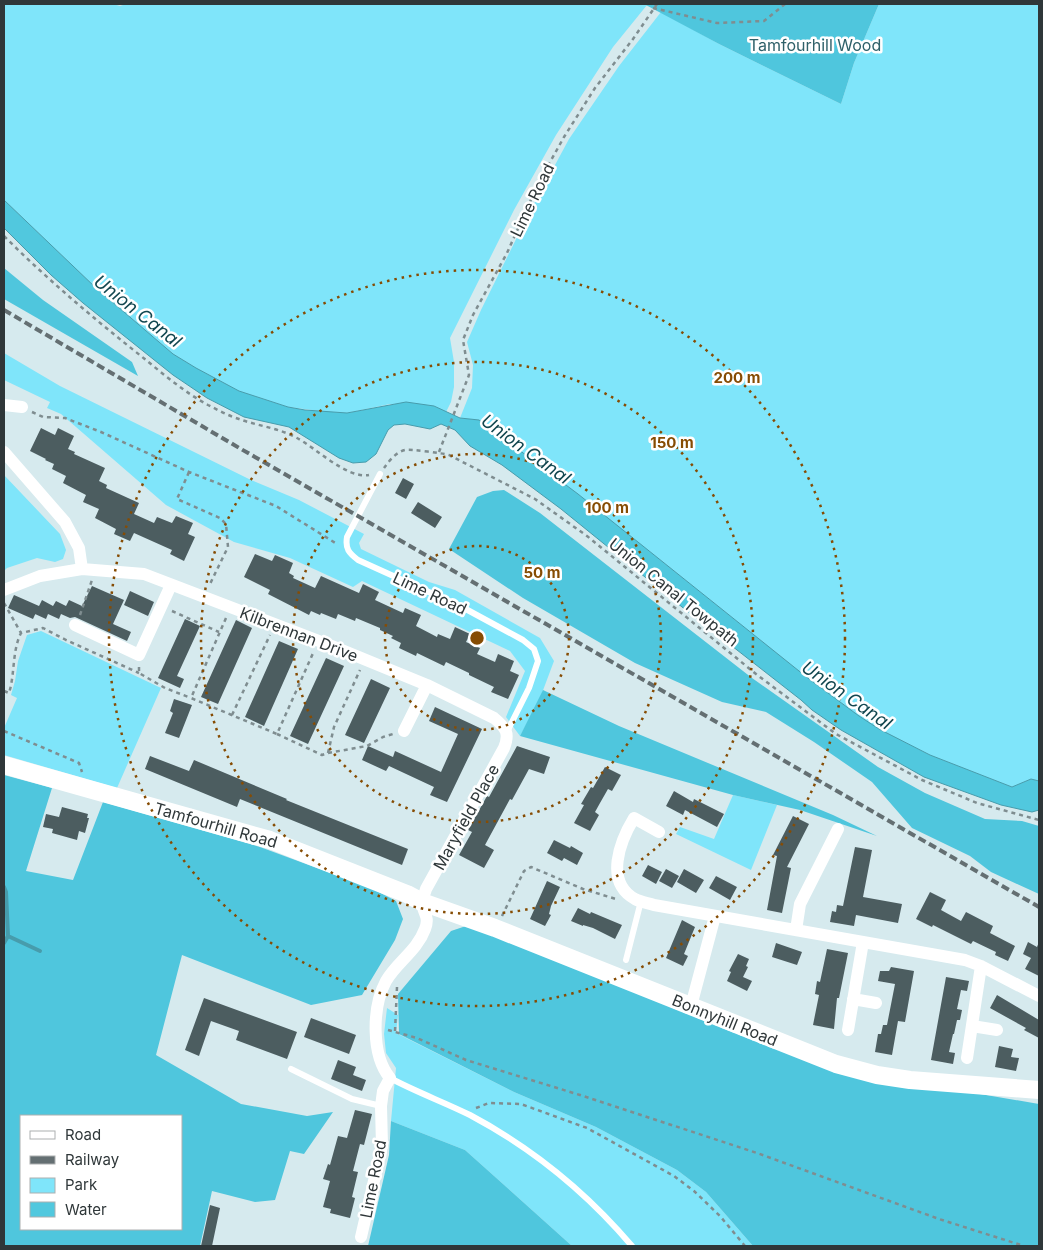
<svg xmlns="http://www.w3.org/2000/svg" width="1043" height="1250" font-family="Inter,sans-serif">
	<rect width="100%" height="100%" fill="#d6eaee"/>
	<path fill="#7fe5fa" d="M4 4H113L120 6 126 4 647 5 613 47 556 135 514 210 450 338 454 362V387L451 402 446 412 434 406 390 404 347 413 328 412 288 407 239 391 196 368 173 354 96 288 4 200Z
		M879 4H1039V781L1031 779 1012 787 930 755 879 729 859 716 809 679 578 494 479 420 460 418 472 388 473 365 467 342 481 310 527 217 569 139 619 66 661 12 719 44 841 104 854 63Z
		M4 353 60 386 251 480 299 500 364 534 359 543 361 549 429 582 455 590 540 638 554 661 539 701 520 736 506 717 525 671 510 651 362 581 353 587 290 558 234 542 166 505 61 414 47 408 50 402 4 380Z
		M4 475 60 534 66 550 63 559 55 562 37 558 7 568 4 571Z
		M41 631 161 688 117 788 4 755V728L17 698 11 695 15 681 18 661 27 635Z
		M733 795 777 805 751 870 676 834 680 827 714 839Z
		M387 1008 398 1015 396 1033 514 1092 596 1127 677 1170 706 1192 753 1246H572L465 1150 391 1121 396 1068 386 1053 384 1034Z"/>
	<path fill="#4fc6dd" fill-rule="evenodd" d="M644 4H879L854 63 841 104 719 44Z
		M4 268 43 300 132 362 138 376 4 299Z
		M504 490 540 513 752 678 878 767 925 793 985 819 1022 821 1039 826V894L991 872 970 856 912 828 872 782 814 742 766 712 722 702 635 663 523 598 449 549 477 497 493 491Z
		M543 690 619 726 833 815 877 836 800 810 733 795 520 736Z
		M4 775 52 788 26 871 73 880 103 802 260 847 371 888 396 901 403 919 395 940 362 995 311 1005 182 955 156 1055 241 1104 307 1116 333 1112 304 1154 290 1151 275 1200 255 1202 212 1191 200 1246H4ZM21 1116H181V1229H21Z
		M469 925 879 1083 980 1094 1039 1104V1246H753L706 1192 677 1170 596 1127 514 1092 399 1034 398 994 451 931Z
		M391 1121 465 1150 572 1246H368L389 1155Z"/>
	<path fill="#51c8de" stroke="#479cac" d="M4 200 96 288 173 354 196 368 239 391 288 407 305 410 347 413 406 402 434 406 460 418 479 420 578 494 809 679 859 716 879 729 930 755 1012 787 1031 779 1039 781V810L1032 812 1001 805 924 777 841 730 812 710 801 700 682 607 561 509 502 465 470 446 455 430 441 424 430 429 405 424 394 425 388 430 376 454 366 462 353 463 339 458 289 427 244 417 207 398 173 375 83 303 51 275 4 228Z"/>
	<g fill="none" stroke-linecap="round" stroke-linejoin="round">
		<path stroke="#479cac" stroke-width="4" d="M4 887 6 892 8 936 4 943
			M8 936 40 951"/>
	</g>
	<path fill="#4c5d60" d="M41 428 55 435 58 428 74 436 68 449 75 452 74 454 105 468 99 481 107 485 106 488 139 503 134 514 154 523 157 517 172 523 176 516 193 523 188 534 195 537 184 561 170 554 172 550 134 533 130 541 114 534 116 529 95 518 99 509 83 502 86 495 63 483 66 476 52 469 54 464 45 460 46 459 30 451Z
		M403 478 414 484 406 499 395 493Z
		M418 502 442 517 435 528 411 513Z
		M255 554 272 561 275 555 293 563 289 573 294 576 293 578 315 588 321 576 359 593 363 584 379 592 375 600 403 613 405 608 421 615 416 626 437 637 438 634 450 639 455 627 470 634 466 642 480 648 477 654 495 662 498 654 514 661 510 671 519 675 508 699 491 692 494 687 469 675V673L446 662 444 666 417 653 416 656 399 648 401 643 391 638 393 636 380 630V628L356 618 355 621 338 614 336 619 321 613 320 615 311 611 309 615 268 594 270 590 244 577Z
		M92 586 124 600 113 624 131 632 127 641 75 617 70 618 61 614 59 619 48 614 46 619 35 614 42 600 53 606 56 601 66 606 69 600 82 606Z
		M130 591 154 602 148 616 124 605Z
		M14 595 39 606 33 619 8 608Z
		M185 619 200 626 177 676 184 679 180 688 158 678Z
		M236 620 252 628 218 704 201 697Z
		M279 641 298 649 264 726 245 717Z
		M326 658 344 666 308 744 290 736Z
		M371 679 390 688 364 743 345 735Z
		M174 699 192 705 179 738 165 733 173 713 170 711Z
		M435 707 482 729 447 802 430 795 434 787 389 766 386 771 362 760 368 746 393 757 395 751 441 772 458 734 429 721Z
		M517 746 550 757 544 774 529 769 512 800 510 799 485 845 494 850 484 868 459 855 472 832 468 830 487 796 489 797Z
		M150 756 189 771 194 760 287 799 286 800 408 849 402 865 240 799 237 807 145 769Z
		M605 767 621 775 612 791 608 789 600 803 595 812 599 815 590 831 574 823 584 805 581 804 591 787 593 788Z
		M674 791 693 802 694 799 724 814 717 827 685 810 683 815 666 806Z
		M62 807 88 814 87 818H89L85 833 79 831 77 840 52 833 53 829 43 827 46 814 59 817Z
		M793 816 809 824 787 867 791 868 782 913 767 910 777 856 773 855Z
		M554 840 570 848 571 846 583 853 577 865 564 858 562 861 547 853Z
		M855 847 872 850 863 897 902 904 898 923 856 915 854 926 830 922 832 911 836 912 837 905 843 906Z
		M648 865 662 872 656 884 642 876Z
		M666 869 679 876 672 888 659 881Z
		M684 869 704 880 696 893 677 882Z
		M716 876 737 887 730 900 709 888Z
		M547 881 560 887 551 906 549 914 551 915 545 926 530 919Z
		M930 892 946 900 941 910 961 921 966 912 993 926 990 933 1015 946 1008 961 995 955 996 952 973 941 971 944 933 925 932 927 916 919Z
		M578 908 590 914 591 912 622 925 615 939 593 928 583 925V926L571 921Z
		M682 920 695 927 684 954 688 956 683 966 666 958Z
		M1028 942 1037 947 1039 942V976L1025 969 1031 958 1023 954Z
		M776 943 802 952 797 965 772 957Z
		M827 949 848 953 839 998H837L834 1029 813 1025 819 995 815 994 817 981 820 982Z
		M738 954 749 959 746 966 748 967 743 977 752 981 747 991 727 981 731 972 729 971Z
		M891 967 914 971 905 1022 898 1021 892 1055 875 1052 878 1034H881L883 1025H887L895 984 878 981 880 971H889Z
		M946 977 969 981 967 991 961 990 957 1009 962 1010 960 1020H957L954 1034H953L949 1052 955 1053 953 1064 931 1060Z
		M997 995 1039 1020V1038L1024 1030 1026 1028 990 1008Z
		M204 998 297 1032 287 1059 236 1040 239 1031 211 1021 199 1056 185 1050Z
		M311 1018 356 1035 349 1054 304 1037Z
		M999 1046 1013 1049 1011 1057 1019 1058 1016 1071 995 1067Z
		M338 1060 356 1067 353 1075 366 1080 362 1091 331 1079Z
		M355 1110 372 1114 364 1145 360 1144 353 1171 358 1172 352 1197 355 1198 350 1218 330 1213 331 1209 323 1207 330 1181 323 1179 328 1164 330 1165 338 1136 347 1138Z
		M210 1205 220 1208 212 1246H201Z"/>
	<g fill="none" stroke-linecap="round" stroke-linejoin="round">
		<path stroke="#7f8d90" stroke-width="2.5" stroke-dasharray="4 4" stroke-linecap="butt" d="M653 8 717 23 764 21 785 4
			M4 236C47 279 93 318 141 356 162 373 184 392 208 405 218 410 229 416 239 419 258 426 279 428 297 438 316 448 347 479 369 475
			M32 412 43 417 65 418 101 432 189 472 276 506 337 544
			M439 452 469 375 463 340 473 315 507 253 539 182 564 137 595 88 633 39 657 4
			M384 468C389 461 396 452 405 450 412 449 441 453 449 455L535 499 587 536 756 674 836 734 922 780 977 803 1039 820
			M189 472 177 499 220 518 226 524 228 547 209 586
			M4 603 21 633
			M172 611 219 632
			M80 615 92 580
			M226 618 191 698 277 734 314 651
			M139 667V673L165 688 191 698
			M4 691 9 693C15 674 12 651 21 633L43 628 66 640 139 673
			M232 715 270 635
			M4 731 79 763 82 772
			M277 734 322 755 328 753 334 727 360 670
			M328 753 367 746 383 737 393 734
			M502 916 524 871 531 867 583 889 616 899
			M388 1030 417 1038 466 1060 580 1095 757 1153 939 1219 1024 1246
			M395 1031 397 987
			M476 1108 489 1103 521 1104 587 1128 674 1176 694 1191 720 1216 745 1246"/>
		<path stroke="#fff" stroke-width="6" d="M380 474 347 537C345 549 349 553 358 560L462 607 523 640 534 649 538 661 529 688 507 732
			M626 960 641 901
			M291 1069 352 1099 381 1106
			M390 1078C416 1092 444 1102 470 1115 532 1148 587 1193 632 1246"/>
		<path stroke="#fff" stroke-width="12" d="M4 405 22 407
			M4 452 65 522 79 548 82 569
			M4 590 40 576 82 569 144 574 332 646 427 685 494 718C506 728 510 733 504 748L426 889C425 893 422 899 422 903 423 914 430 916 425 929 417 951 397 962 386 981 372 1007 371 1055 390 1078L383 1091 381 1106 382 1146 361 1237
			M75 625 139 655 171 585
			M404 731 427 685
			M659 832 634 818C620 841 604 882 635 899 640 902 648 903 654 905L965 960 981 966 1039 996
			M796 930 800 904 838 829
			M853 999 876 1003
			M691 1006 715 916
			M972 1026 997 1030
			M848 1030 863 942
			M967 1058 981 966"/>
		<path stroke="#fff" stroke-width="18" d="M4 765 270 840 407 894 422 902 495 928 836 1064 877 1075 910 1080 1039 1090"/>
		<path stroke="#646f72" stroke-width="4" stroke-dasharray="8 4" stroke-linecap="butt" d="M4 310 241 449 1039 907"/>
	</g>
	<g fill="none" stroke="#864c03" stroke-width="2.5" stroke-dasharray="2.5 5">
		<circle cx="477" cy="638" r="92"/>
		<circle cx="477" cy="638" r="184"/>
		<circle cx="477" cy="638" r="276"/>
		<circle cx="477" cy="638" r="368"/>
	</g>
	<g text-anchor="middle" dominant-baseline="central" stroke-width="5" stroke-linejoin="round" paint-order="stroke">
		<g font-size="16" fill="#2e6069" stroke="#fff">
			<text x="815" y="45">Tamfourhill Wood</text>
		</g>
		<g font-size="16" fill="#2f3739" stroke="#fff">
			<text transform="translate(532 200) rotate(-64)">Lime Road</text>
			<text transform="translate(674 592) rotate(39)">Union Canal Towpath</text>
			<text transform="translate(430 593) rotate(25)">Lime Road</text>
			<text transform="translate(299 634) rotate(21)">Kilbrennan Drive</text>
			<text transform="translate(466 817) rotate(-61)">Maryfield Place</text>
			<text transform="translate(216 825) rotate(16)">Tamfourhill Road</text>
			<text transform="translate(725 1020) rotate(22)">Bonnyhill Road</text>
			<text transform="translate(373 1179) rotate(-79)">Lime Road</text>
		</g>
		<g font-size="18" font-style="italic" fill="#124750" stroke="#fff">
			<text transform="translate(138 311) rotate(38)">Union Canal</text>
			<text transform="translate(526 449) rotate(36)">Union Canal</text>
			<text transform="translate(847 695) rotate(35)">Union Canal</text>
		</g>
	</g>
	<circle cx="477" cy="638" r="8" fill="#864c03" stroke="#fff" stroke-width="2.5"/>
	<g font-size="15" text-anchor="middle" font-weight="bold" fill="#864c03" stroke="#fff" stroke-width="5" stroke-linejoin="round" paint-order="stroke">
		<text x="737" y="383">200 m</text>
		<text x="672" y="448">150 m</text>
		<text x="607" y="513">100 m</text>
		<text x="542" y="578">50 m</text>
	</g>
	<rect width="1043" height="1250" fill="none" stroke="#2f3739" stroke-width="10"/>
	<rect x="20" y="1115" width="162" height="115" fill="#ffffff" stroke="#acafb0"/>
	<rect x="30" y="1131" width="25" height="8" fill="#ffffff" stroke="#acafb0"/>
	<text x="65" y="1140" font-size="15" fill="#2f3739">Road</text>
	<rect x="30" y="1156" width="25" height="8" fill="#646f72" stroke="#acafb0"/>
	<text x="65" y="1165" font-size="15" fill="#2f3739">Railway</text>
	<rect x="30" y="1178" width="25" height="15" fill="#7fe5fa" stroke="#acafb0"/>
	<text x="65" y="1190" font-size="15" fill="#2f3739">Park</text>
	<rect x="30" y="1202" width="25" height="15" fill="#51c8de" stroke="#acafb0"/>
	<text x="65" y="1215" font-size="15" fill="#2f3739">Water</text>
</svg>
